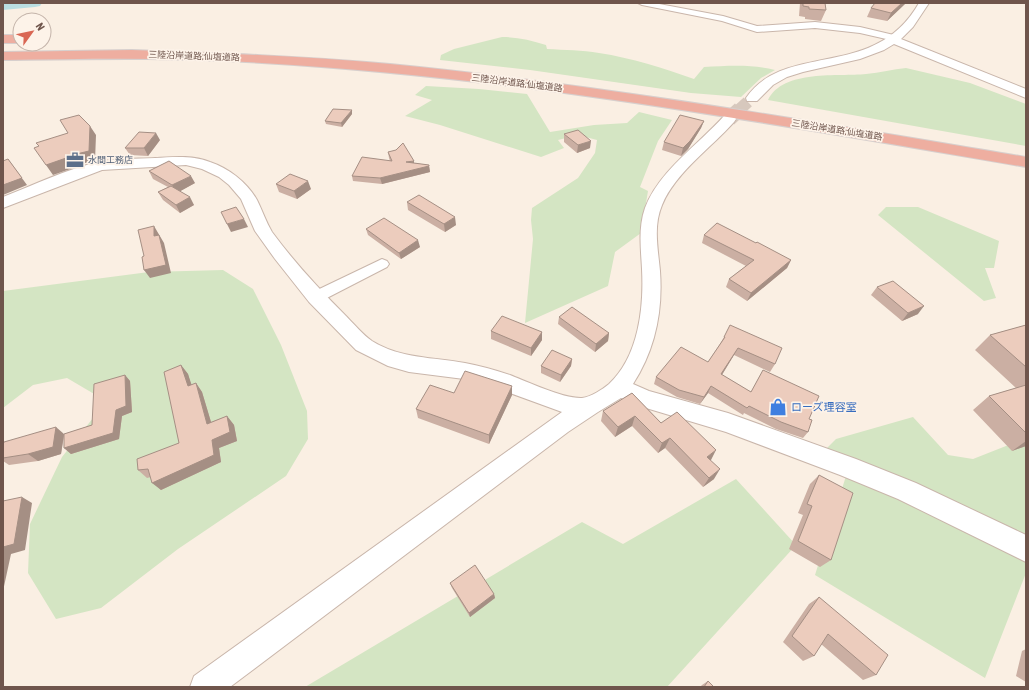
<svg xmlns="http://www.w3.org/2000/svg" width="1029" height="690" font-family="'Asap Condensed','Noto Sans JP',sans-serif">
	<rect width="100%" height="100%" fill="#faefe3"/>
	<path fill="#d4e5c3" d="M502 37C517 37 531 40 546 45L547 49C565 50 582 50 599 53 632 58 663 68 694 79L704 67C727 66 752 64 775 70L761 78 741 97 691 93 530 70 440 60 441 55 454 49Z
		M906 68 970 83 1026 104V146L768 100C783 69 839 77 866 74 880 73 893 69 906 68Z
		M426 86 479 89 527 94 550 132 594 125 627 123 639 112 672 120 658 141 640 187 648 191 641 233 615 252 608 286 525 323 533 239 531 220 532 208 578 178 595 153 597 140 578 135 558 140 564 148 541 157 440 125 405 116 432 100 415 95Z
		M886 207H918L999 241 994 268H985L996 298 984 301 878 215Z
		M223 270 253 289 281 345 307 411 308 439 286 476 178 549 101 608 56 619 28 573 30 524 62 457 93 418 101 398 67 378 33 385 3 408V291L149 272Z
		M913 417 948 455 973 459 1026 438V537L827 448 836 439Z
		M846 476 925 509 1026 560V573L985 678 815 575Z
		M736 479 796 545 667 687H305L582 522 623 544Z"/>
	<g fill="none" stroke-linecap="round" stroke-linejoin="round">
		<path fill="#badee1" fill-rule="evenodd" d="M3 3H42L40 6 35 7 3 10Z"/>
		<path stroke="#d7c8bd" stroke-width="12" stroke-dasharray="12 5.5" stroke-linecap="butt" d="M739 110 752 98"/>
		<path stroke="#d7c8bd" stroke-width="15" stroke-dasharray="15 8" stroke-linecap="butt" d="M729 119 740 109"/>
		<g stroke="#c9b6ab" stroke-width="2">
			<path id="minor" d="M638 3H654L723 16 757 26 815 22 860 27 898 36 899 38 895 41 860 33 815 28 757 32 722 21 642 5Z
				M382 259 387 261 389 264 387 267 321 301 316 302 311 301 309 297 311 293Z"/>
		</g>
		<g stroke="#c9b6ab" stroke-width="2">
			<path id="tertiary" d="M919 3H929L913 27 901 39 1026 89V98L894 44 884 50 860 59 803 72 787 77 773 85 757 101H747L746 98C786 40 874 82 919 3Z
				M729 115 734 116 736 119 734 122C711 148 675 173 662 205 653 226 658 249 660 271 663 312 655 350 633 384L649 391 728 413 856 459 916 483 1026 535V562L898 499 840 475 726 432 646 408 621 398 598 412 568 432 230 687H190L194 676 562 412 485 384 464 379 409 372 388 366 356 350 309 302 275 259 255 231 241 199 229 185 219 177 202 169 186 165 102 170 3 208V197C34 185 66 169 99 162 117 158 136 159 155 158 173 157 192 155 210 162 228 168 247 182 257 200 262 210 266 222 272 232 294 262 320 290 346 316 354 324 363 335 372 341 401 359 433 357 465 363 481 366 495 370 510 375 528 382 564 399 582 398 591 397 603 389 609 384 639 356 644 307 642 269 641 249 638 228 645 208 659 171 698 145 724 116Z"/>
		</g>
		<g stroke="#d7cfcd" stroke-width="2">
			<path id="motorway" d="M3 35H20V43H3Z
				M132 50C218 53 304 56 390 64 603 85 815 122 1026 157V167C773 124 519 78 262 63 176 57 89 59 3 60V52Z"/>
		</g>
		<use href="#minor" fill="#fff" fill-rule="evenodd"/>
		<use href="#tertiary" fill="#fff" fill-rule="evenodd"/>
		<use href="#motorway" fill="#eeaea0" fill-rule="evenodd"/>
	</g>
	<path fill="#cbafa3" d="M800 3H838L837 4 825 3 826 10 821 21 805 19V17L799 16Z
		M906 3 887 21 867 17 871 8Z
		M352 114 342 127 326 124 325 121Z
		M704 121 701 128 688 149 681 156 662 150 664 142Z
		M564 134 590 148 577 153 564 142Z
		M160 140 148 156 130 155 125 148Z
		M388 152 414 163 429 165 430 172 382 184 353 181 352 176 390 161 389 158Z
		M149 171 195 183 180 191 194 205 180 213 163 200 158 192 168 187 153 179Z
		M276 184 311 189 297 199 279 192Z
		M407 202 456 225 445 232 408 210Z
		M366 229 420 247 401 259 368 235Z
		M704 235 791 260 787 268 747 301 726 287 729 279 746 266 702 243Z
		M877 287 918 314 902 321 871 295Z
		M559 317 609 333 608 341 595 352 558 324Z
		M1026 325V446L1012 451 973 410 989 396 1016 388 975 350 990 335Z
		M491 331 542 332V340L531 356 491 339Z
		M724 337 775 364 770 372 734 355 722 375 751 392 763 370 809 419 808 432 803 438 776 429 744 413 743 415 708 393 700 404 677 397 654 384 656 377 708 362 720 344Z
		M572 359 571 366 560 382 541 373V366Z
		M181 365 188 374 191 385 196 383 202 392 211 422 227 416 234 425 237 441 219 448 221 462 161 490 151 477 147 478 138 470 179 443Z
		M125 375 130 381 132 412 122 416 119 439 71 454 64 448V436L61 454 38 461 9 465 3 461V444L64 434 92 425Z
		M454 393 512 395 489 444 418 418 416 409Z
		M632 393 661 423 710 460 714 479 703 487 665 448 658 453 632 426 615 437 601 421 603 411Z
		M819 475 831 560 820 567 789 549 803 515 798 513 810 484Z
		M450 583 494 594 495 598 470 617 452 588Z
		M819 597 876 675 863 680 821 644 814 656 803 661 783 642 809 604Z
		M1026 649V682L1016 676 1022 651Z
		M708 681 714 687H700L702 685Z"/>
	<path fill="#a58f84" d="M902 3H906L887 21 891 13Z
		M352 110V114L342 127 341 123Z
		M704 121 701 128 688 149 681 156 683 148Z
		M90 126 96 135 95 161 75 165 76 167 53 175 46 165 68 156Z
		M156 133 160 140 148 156 144 148Z
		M591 141 590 148 577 153 578 145Z
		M8 159 27 185 3 195V185Z
		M414 161V166L406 162Z
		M429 166 430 172 382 184 380 178Z
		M191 176 195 183 177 193 172 185Z
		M308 181 311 189 297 199 294 191Z
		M190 197 194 205 180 213 176 205Z
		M455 217 456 225 445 232 444 224Z
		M244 219 248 227 231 232 227 224Z
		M154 226 164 243 171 273 150 278 144 270 154 236Z
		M418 240 420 247 401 259 399 253Z
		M791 260 787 268 747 301 751 293Z
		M924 306 918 314 902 321 908 313Z
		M542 332V340L531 356V348Z
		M609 333 608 341 595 352 596 344Z
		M738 348 734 355 718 381 721 374Z
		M572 359 571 366 560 382 561 375Z
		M181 365 188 374 195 395 188 386Z
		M125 375 130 381 132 412 122 416 119 439 71 454 64 448 116 410Z
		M196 383 202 392 214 432 207 424Z
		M512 386V395L489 444V435Z
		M711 386 708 393 700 404 704 397Z
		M227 416 234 425 237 441 219 448 221 462 161 490 152 483Z
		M635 416 632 426 615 437 618 427Z
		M56 427 64 434 61 454 38 461 28 454Z
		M670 438 665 448 658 453 662 443Z
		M1026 441V446L1012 451Z
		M716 450 711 460 702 467 707 457Z
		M720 469 714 479 703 487 709 478Z
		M22 497 32 503 25 550 11 554 3 591V547Z
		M494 594 495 598 470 617 469 613Z"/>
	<path fill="#ecccbd" stroke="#a58f84" d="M803 3H825L826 10 809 9V7L803 6Z
		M875 3H902L891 13 871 8Z
		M333 109 352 110 341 123 325 121Z
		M79 115 90 126 89 151 68 156 69 157 46 165 34 148 39 146 36 143 68 133 60 120Z
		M680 115 704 121 690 141 683 148 664 142Z
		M578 130 591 141 578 145 564 134Z
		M139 132 156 133 144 148H125Z
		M403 143 414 161 406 162 429 165V166L380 178 352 176 362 157 392 161 388 152 396 150Z
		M8 159 22 178 3 185V161Z
		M169 161 191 176 172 185 149 171Z
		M290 174 308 181 294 191 276 184Z
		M171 186 190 197 176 205 158 192Z
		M419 195 455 217 444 224 407 202Z
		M236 207 244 219 227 224 221 212Z
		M384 218 418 240 399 253 366 229Z
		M717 223 756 243 757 242 791 260 751 293 729 279 754 260 704 235Z
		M154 226V236L159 235 166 265 144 270 142 257 144 256 138 230Z
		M893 281 924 306 908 313 877 287Z
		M572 307 609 333 596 344 559 317Z
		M502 316 542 332 531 348 491 331Z
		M730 325 782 348 775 364 738 348 721 374 751 392 763 370 819 396 809 419 812 420 808 432 781 422 749 406 747 408 711 386 704 397 679 390 656 377 681 347 708 362 725 337H724Z
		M1026 325V367L990 335Z
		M552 350 572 359 561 375 541 366Z
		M181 365 188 386 196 383 207 424 227 416 230 432 212 440 214 455 152 483 148 469 138 470 137 459 179 443 164 372Z
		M465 371 512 386 489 435 416 409 430 385 454 393Z
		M125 375 126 406 116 410 113 433 64 448V434L92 425 94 384Z
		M1026 385V433L989 396Z
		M632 393 661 423 677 412 716 450 707 457 720 469 709 478 670 438 662 443 635 416 618 427 603 411Z
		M56 427 53 447 28 454 3 458V444L4 442Z
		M819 475 853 493 831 560 798 541 812 506 807 504Z
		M22 497 14 544 3 547V501Z
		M475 565 494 594 469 613 450 583Z
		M819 597 888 655 876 675 828 634 814 656 792 636Z
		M708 681 714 687H704Z"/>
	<defs>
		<g id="office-bare" transform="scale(1.38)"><path d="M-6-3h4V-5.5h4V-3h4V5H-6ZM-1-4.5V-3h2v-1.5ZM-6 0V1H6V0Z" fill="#5c6f8a" stroke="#fdf3e9" stroke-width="2.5" paint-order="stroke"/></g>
		<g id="shop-bare" transform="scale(1.38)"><path d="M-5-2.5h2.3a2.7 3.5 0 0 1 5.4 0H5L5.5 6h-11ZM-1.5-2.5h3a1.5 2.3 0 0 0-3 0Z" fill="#3f7fe0" stroke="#fdf3e9" stroke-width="2.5" paint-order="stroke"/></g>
	</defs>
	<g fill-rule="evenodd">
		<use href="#office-bare" x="75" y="160"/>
		<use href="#shop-bare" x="778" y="407"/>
	</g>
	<g text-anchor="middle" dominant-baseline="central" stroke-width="3.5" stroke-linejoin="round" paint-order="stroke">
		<g font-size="9" fill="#6f554c" stroke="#fdf3e9">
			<text transform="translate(194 56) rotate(2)">三陸沿岸道路;仙塩道路</text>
			<text transform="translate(517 83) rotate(7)">三陸沿岸道路;仙塩道路</text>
			<text transform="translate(837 130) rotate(9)">三陸沿岸道路;仙塩道路</text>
		</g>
		<g font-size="9" fill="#4e5e75" stroke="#fdf3e9" text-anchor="start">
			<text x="88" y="160">水間工務店</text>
		</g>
		<g font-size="11" fill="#366cbe" stroke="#fdf3e9" text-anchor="start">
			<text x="791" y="407">ローズ理容室</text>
		</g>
	</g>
	<rect width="1029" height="690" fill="none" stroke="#6f554c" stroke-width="8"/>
	<g transform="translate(32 32) rotate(57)"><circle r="19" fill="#fdf3e9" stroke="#c4b4aa"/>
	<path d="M0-3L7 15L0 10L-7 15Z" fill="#d96653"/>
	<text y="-6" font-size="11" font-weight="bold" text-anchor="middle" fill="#6f554c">N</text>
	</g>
</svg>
